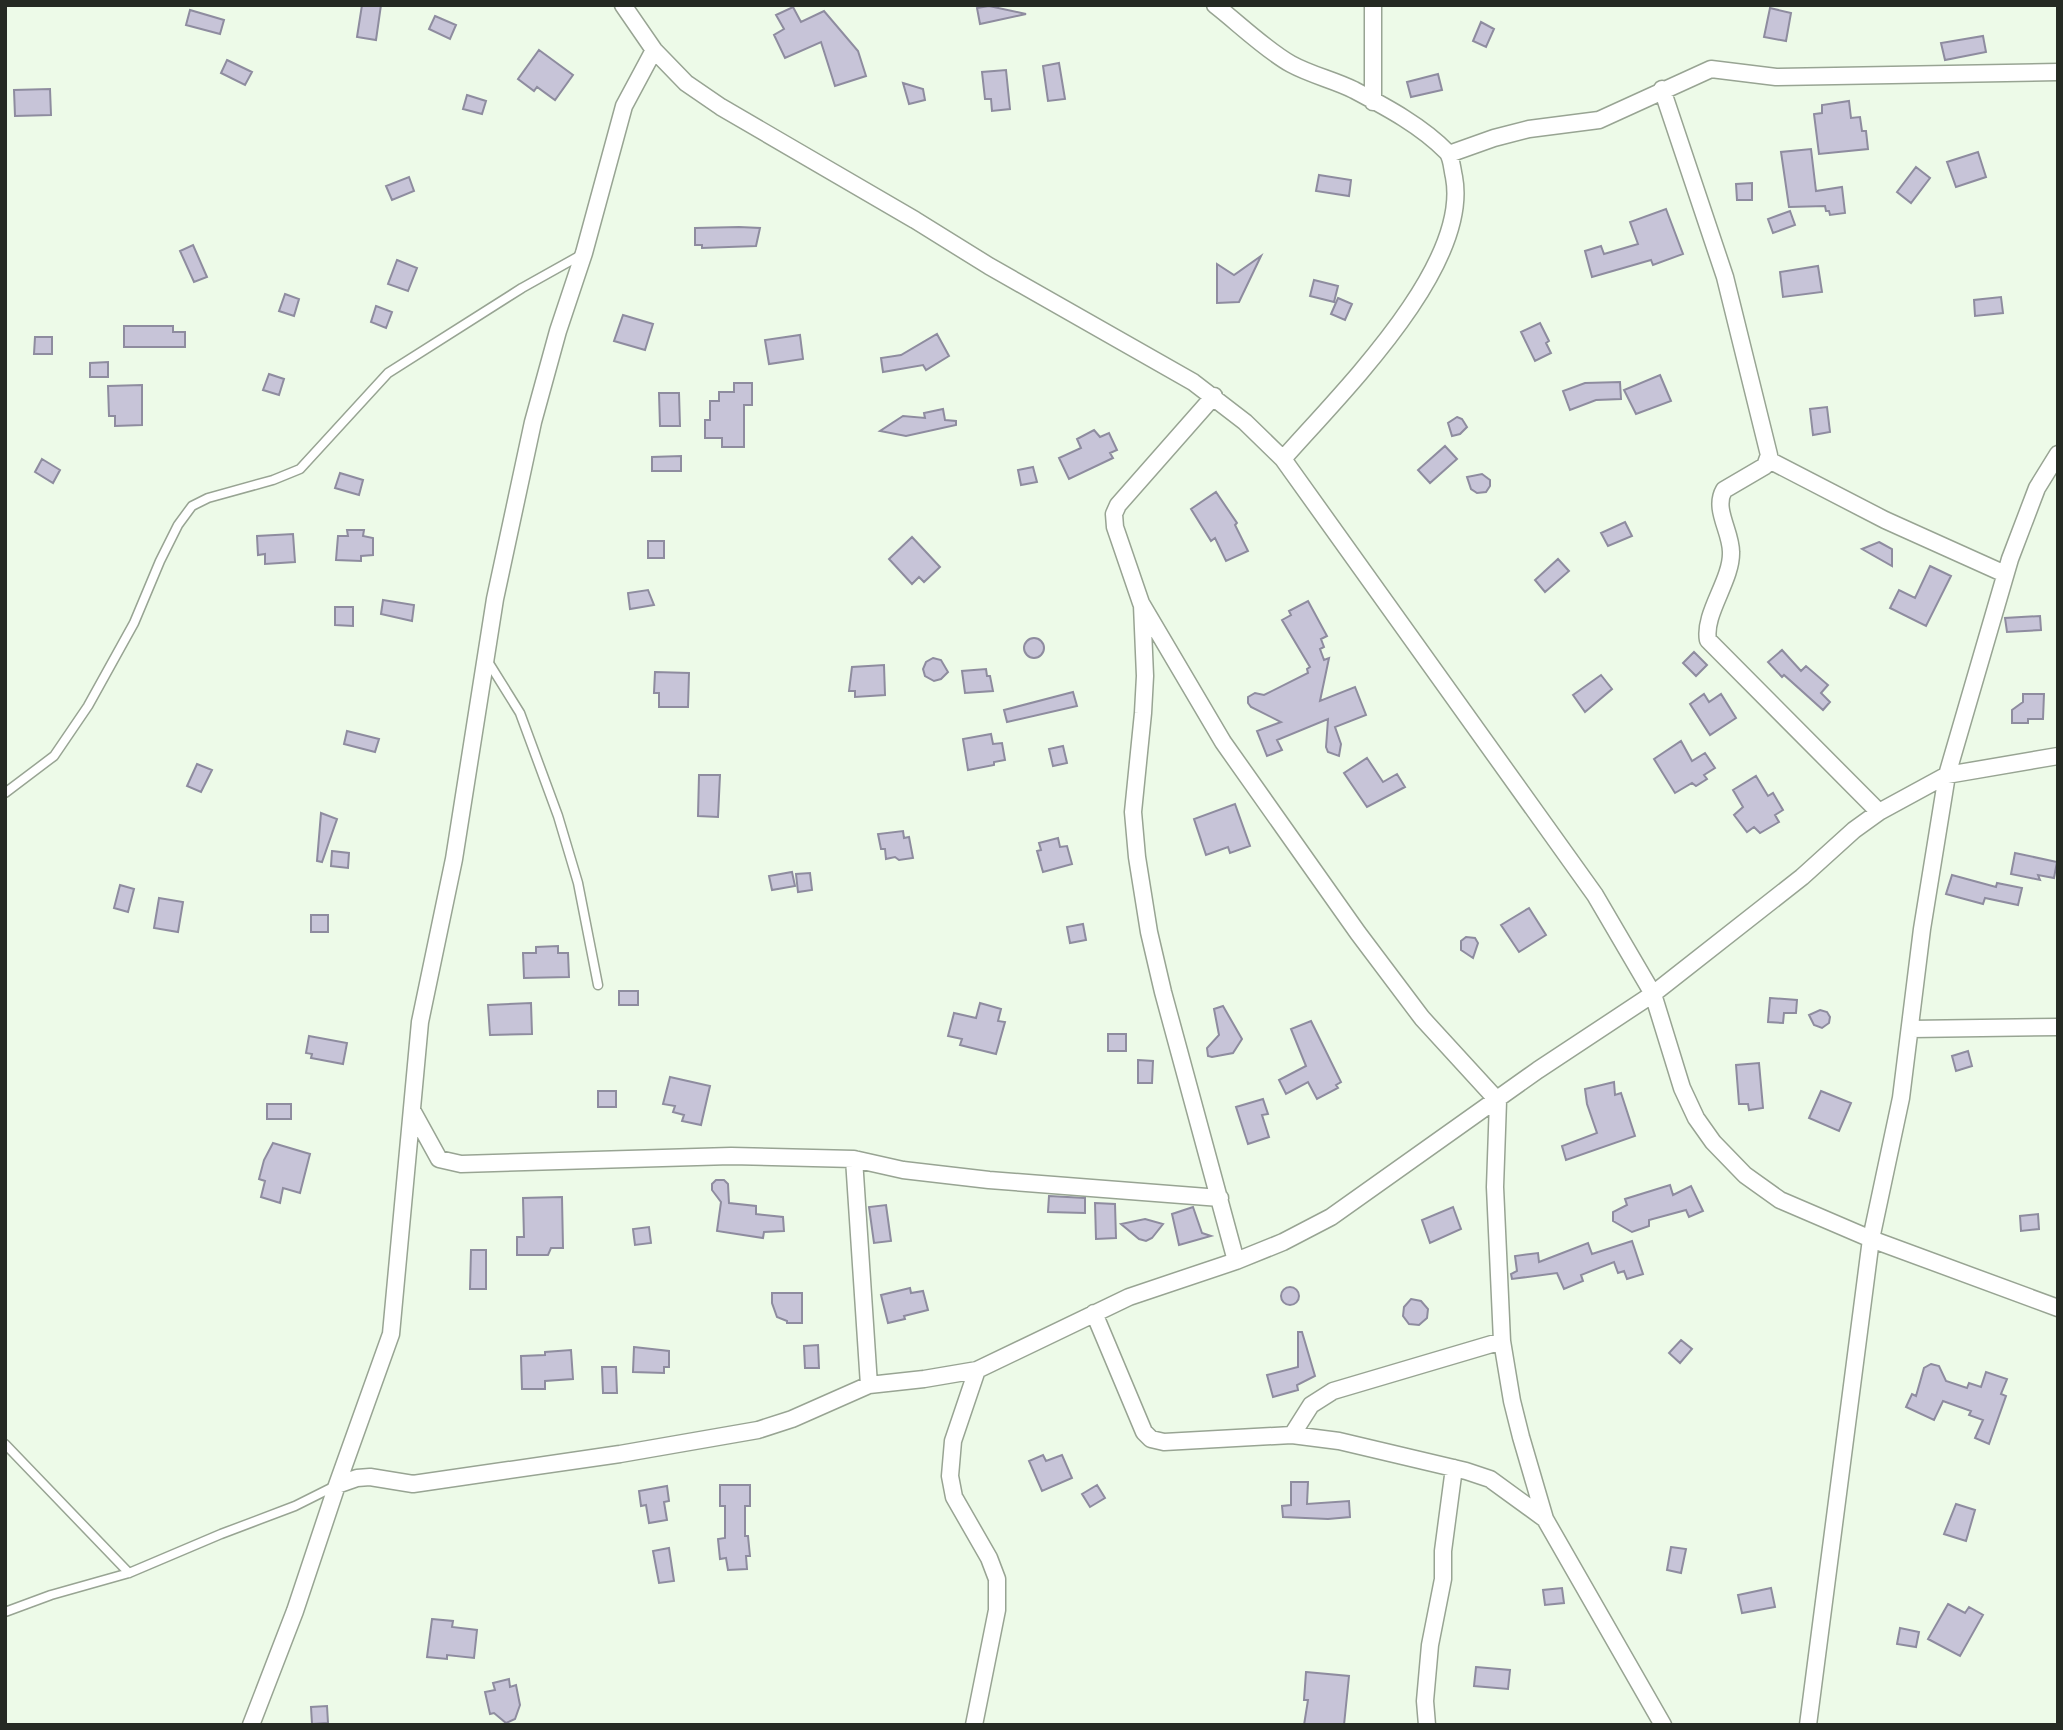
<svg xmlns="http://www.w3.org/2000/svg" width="2063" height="1730" font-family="'Public Sans',sans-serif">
	<rect width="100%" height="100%" fill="#edfae8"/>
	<path fill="#c7c4d8" stroke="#8e8c9f" stroke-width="2" d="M362 5H381L376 40 357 37Z
		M989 6 1026 14 980 24 977 8Z
		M793 7 801 22 824 11 858 51 866 76 835 86 821 42 785 58 774 35 784 29 776 15Z
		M1770 8 1791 13 1786 41 1764 37Z
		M190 10 224 20 220 34 186 25Z
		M435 16 456 25 450 39 429 29Z
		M1481 22 1494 29 1486 47 1473 41Z
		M1983 36 1986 52 1945 60 1941 43Z
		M539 50 573 75 555 100 537 87 534 91 518 79Z
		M227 60 252 72 245 85 221 73Z
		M1059 63 1065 99 1048 101 1043 66Z
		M1006 70 1010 109 992 111 991 99H985L982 72Z
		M1438 74 1442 90 1411 97 1407 82Z
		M903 83 923 89 925 100 909 104Z
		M50 89 51 115 15 116 14 90Z
		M467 95 486 101 482 114 463 109Z
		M1849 101 1851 118 1860 117 1862 131H1866L1868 149 1819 154 1814 114 1822 113V105Z
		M1811 149 1816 191 1842 187 1845 213 1830 215 1829 211H1826L1825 206 1789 207 1781 152Z
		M1978 152 1986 177 1956 187 1947 162Z
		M1916 167 1930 178 1911 203 1897 192Z
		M1319 175 1351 180 1349 196 1316 191Z
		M409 177 414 191 392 200 386 186Z
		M1752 183V200H1737L1736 184Z
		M1666 209 1683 254 1653 265 1651 260 1592 277 1585 251 1601 246 1604 254 1638 244 1630 222Z
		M1790 211 1795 225 1773 233 1768 219Z
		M695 228 739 227 760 228 756 246 702 248V245H695Z
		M193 245 207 277 194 282 180 251Z
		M1261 256 1239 302 1217 303V264L1234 275Z
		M397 260 417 268 408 291 388 284Z
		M1818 266 1822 292 1783 297 1780 272Z
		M1314 280 1338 286 1334 302 1310 296Z
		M285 294 299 299 294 316 279 311Z
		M2001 297 2003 313 1975 316 1974 300Z
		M1338 298 1352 304 1345 320 1331 314Z
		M376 306 392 312 386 328 371 322Z
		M623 315 653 324 645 350 614 341Z
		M1540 323 1549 341 1546 343 1551 353 1535 361 1521 332Z
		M124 326H173V332H185V347H124Z
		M937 334 949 356 926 370 923 365 883 372 881 358 901 355Z
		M800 335 803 359 769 364 765 340Z
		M35 337H52V354H34Z
		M108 362V377H90V363Z
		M269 374 284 379 279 395 263 390Z
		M1660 375 1671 401 1636 414 1624 390Z
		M1620 382 1621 399 1596 400 1570 410 1563 391 1585 383Z
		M734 383H752V405H744V447H722V438H705V420H710V401H719V392H734Z
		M142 385V425L115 426V416H109L108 386Z
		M659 393H679L680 426H660Z
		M1827 407 1830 432 1813 435 1810 409Z
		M943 409 945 420 956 421V425L906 436 880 431 903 416 925 418 924 413Z
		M1457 417 1462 419 1467 427 1460 434 1452 436 1448 423Z
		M1094 430 1100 437 1109 433 1117 450 1110 453 1113 458 1069 479 1059 458 1081 448 1077 439Z
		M1445 446 1457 459 1430 483 1418 470Z
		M681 456V471H652V457Z
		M42 459 60 470 53 483 35 472Z
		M1033 467 1037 482 1021 485 1018 470Z
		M340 473 363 480 359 495 335 488Z
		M1482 474 1490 480V486L1486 492 1477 493 1471 489 1467 477Z
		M1216 492 1237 523 1235 525 1248 551 1226 561 1215 538 1211 541 1191 509Z
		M1625 522 1632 536 1608 546 1601 533Z
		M347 530H364L363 536 373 538V555L361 556V561L336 560 338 536H348Z
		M293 534 295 562 265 564V554L258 555 257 536Z
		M912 537 940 567 924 582 919 577 912 584 889 559Z
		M648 541H664V558H648Z
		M1879 542 1892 549V566L1862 549Z
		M1558 559 1569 571 1545 592 1535 580Z
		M1930 566 1951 576 1926 626 1890 608 1899 590 1915 598Z
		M648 590 654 605 630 609 628 593Z
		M383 600 414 605 412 621 381 614Z
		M1308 601 1327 636 1321 639 1324 647 1320 649 1324 660 1329 658 1320 701 1355 687 1366 715 1335 727 1341 744 1339 756 1328 752 1326 747 1328 719 1277 740 1282 750 1267 756 1257 731 1281 722 1251 707 1248 703V697L1255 693 1264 695 1308 673 1307 669 1310 667 1282 620 1291 615 1289 611Z
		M335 607H353V626L335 625Z
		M2040 616 2041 630 2007 632 2005 618Z
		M1024 648a10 10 0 1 1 20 0a10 10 0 1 1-20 0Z
		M1782 650 1801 671 1806 666 1828 685 1821 693 1830 702 1823 710 1784 675 1782 677 1768 662Z
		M1694 652 1707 665 1696 676 1683 663Z
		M933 658 941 660 948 672 941 679 934 681 925 676 923 669 926 662Z
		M884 665 885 695 855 697V691H849L852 667Z
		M986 669 987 676H990L993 691 965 693 962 671Z
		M655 672 689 673 688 707H659V693H654Z
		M1601 675 1612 689 1585 712 1573 695Z
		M1073 692 1077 706 1007 722 1004 710Z
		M1704 694 1709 702 1721 694 1736 718 1710 735 1690 704Z
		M2023 694H2044L2043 719H2028V723H2012V710L2023 702Z
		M347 731 379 739 375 752 344 744Z
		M991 734 993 744 1002 743 1005 760 994 762V765L968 770 963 739Z
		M1681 741 1692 761 1705 753 1715 768 1704 775 1707 779 1696 786 1692 783 1675 793 1654 759Z
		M1063 746 1067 763 1053 766 1049 749Z
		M1367 758 1383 782 1397 774 1405 787 1367 807 1344 773Z
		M197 764 212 770 201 792 187 786Z
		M699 775H720L718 817 698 816Z
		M1756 776 1768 796 1773 793 1783 810 1775 815 1779 822 1760 833 1754 827 1747 832 1734 815 1743 807 1733 790Z
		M1235 804 1250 846 1230 853 1228 847 1206 855 1194 819Z
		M321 813 337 819 322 862 317 861Z
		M903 831 904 838 909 837 913 858 899 860 895 857 886 859 885 849H881L878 834Z
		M1058 838 1060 847 1067 846 1072 864 1043 872 1037 851 1041 850 1039 843Z
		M332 851 349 853 348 868 331 866Z
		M2015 853 2057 862 2054 878 2038 875 2040 880 2011 874Z
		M792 872 795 886 772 890 769 876Z
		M810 873 812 890 798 892 796 874Z
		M1952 875 1996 887 1997 883 2022 888 2018 905 1985 898 1983 904 1946 894Z
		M120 885 134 889 128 912 114 908Z
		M159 898 183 902 178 932 154 928Z
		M1529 908 1546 935 1519 952 1501 925Z
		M311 915H328V932H311Z
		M1083 924 1086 940 1070 943 1067 927Z
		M1466 937 1475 938 1478 943 1473 958 1461 950V941Z
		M558 946V953H568L569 977 524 978 523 953H536V947Z
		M619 991H638V1005H619Z
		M1770 998 1797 1000 1796 1013H1784L1783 1023 1768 1022Z
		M531 1003 532 1034 490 1035 488 1005Z
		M980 1003 1001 1009 998 1021 1005 1022 996 1054 960 1045 962 1039 948 1036 954 1013 976 1018Z
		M1223 1006 1242 1039 1233 1053 1212 1057 1208 1056 1207 1048 1219 1035 1214 1009Z
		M1820 1010 1827 1012 1830 1017 1829 1023 1822 1028 1814 1025 1809 1015Z
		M1311 1021 1341 1082 1336 1085 1338 1088 1317 1099 1308 1082 1286 1094 1279 1080 1306 1066 1291 1029Z
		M1108 1034H1126V1051H1108Z
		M309 1036 347 1043 343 1064 311 1058 312 1054 306 1053Z
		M1968 1051 1972 1066 1956 1071 1952 1056Z
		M1138 1060 1153 1061 1152 1083H1138Z
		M1759 1063 1763 1108 1749 1110 1748 1104H1739L1736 1065Z
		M670 1077 710 1086 701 1125 682 1121 684 1115 673 1112 675 1106 663 1104Z
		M1614 1082 1615 1095 1621 1093 1635 1136 1566 1160 1562 1146 1597 1133 1587 1104 1585 1089Z
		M598 1091H616V1107H598Z
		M1821 1091 1851 1103 1839 1131 1809 1118Z
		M1263 1099 1268 1114 1262 1115 1269 1137 1248 1144 1236 1107Z
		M267 1104H291V1119H267Z
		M273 1143 310 1154 300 1193 283 1188 280 1203 261 1197 265 1181 259 1179 264 1160Z
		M716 1180H724L728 1184 729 1203 756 1206V1214L783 1217 784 1231 764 1232 763 1238 717 1231 721 1202 712 1190V1184Z
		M1670 1185 1673 1195 1691 1186 1703 1211 1689 1217 1686 1210 1649 1220V1226L1632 1232 1613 1221V1212L1627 1205 1625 1199Z
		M1049 1196 1085 1198V1213L1048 1212Z
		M562 1197 563 1248H551L548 1255H517V1237H524L523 1198Z
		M1095 1203 1115 1204 1116 1238 1096 1239Z
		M886 1205 891 1241 874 1243 869 1207Z
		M1193 1207 1202 1233 1211 1236 1179 1245 1172 1214Z
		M1453 1207 1461 1229 1430 1243 1422 1220Z
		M2038 1214 2039 1229 2021 1231 2020 1216Z
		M1145 1219 1163 1224 1152 1238 1146 1241 1139 1239 1121 1224Z
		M649 1227 651 1243 635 1245 633 1229Z
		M1632 1241 1643 1274 1627 1279 1624 1271 1618 1273 1614 1262 1581 1275 1583 1281 1564 1289 1557 1273 1512 1279 1511 1274 1517 1271 1515 1256 1538 1253 1539 1262 1588 1243 1592 1254Z
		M471 1250H486V1289H470Z
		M1281 1296a9 9 0 1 1 18 0a9 9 0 1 1-18 0Z
		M910 1288 911 1293 923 1291 928 1310 904 1316 905 1319 888 1323 881 1295Z
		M772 1293H802V1323H787V1321L777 1317 772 1303Z
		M1411 1299 1421 1301 1428 1309 1427 1318 1419 1325 1409 1324 1403 1316 1404 1307Z
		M1298 1332H1302L1315 1376 1297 1385 1298 1390 1273 1397 1267 1375 1298 1367Z
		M1681 1340 1692 1349 1680 1363 1669 1353Z
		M818 1345 819 1368H805L804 1346Z
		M634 1347 669 1351V1367H664V1373L633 1372Z
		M571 1350 573 1379 545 1381V1389H522L521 1356 545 1355V1352Z
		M1931 1364 1939 1366 1946 1381 1967 1388 1969 1383 1981 1387 1986 1372 2007 1379 2001 1394 2006 1396 1989 1444 1975 1438 1983 1420 1969 1415 1971 1411 1943 1401 1934 1420 1906 1407 1912 1394 1916 1396 1924 1368Z
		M602 1367H616L617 1393H603Z
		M1043 1455 1046 1461 1062 1455 1072 1478 1042 1491 1029 1461Z
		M1291 1482H1308L1307 1504 1349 1501 1350 1517 1328 1519 1283 1517 1282 1506 1291 1505Z
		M720 1485H750V1506H745V1536H748L750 1556H746L747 1569 728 1570 726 1558 720 1559 718 1539 725 1538V1506H720Z
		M1097 1485 1105 1498 1090 1507 1082 1494Z
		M667 1486 669 1501 664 1502 667 1520 649 1523 646 1505 641 1506 639 1491Z
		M1956 1504 1975 1510 1966 1541 1944 1534Z
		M1671 1547 1686 1549 1681 1573 1667 1570Z
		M669 1548 674 1581 659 1583 653 1551Z
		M1562 1588 1564 1603 1545 1605 1543 1590Z
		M1771 1588 1775 1607 1742 1613 1738 1595Z
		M1948 1604 1965 1613 1969 1607 1983 1615 1960 1656 1928 1639Z
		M432 1619 453 1621 452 1627 477 1630 474 1658 447 1655V1659L427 1657Z
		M1900 1628 1919 1632 1916 1647 1897 1644Z
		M1476 1667 1510 1670 1508 1689 1474 1686Z
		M1306 1672 1349 1676 1344 1725H1304L1308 1700H1304Z
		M509 1679 510 1687 516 1685 520 1705 515 1719 506 1723 494 1713 490 1714 485 1692 495 1690 493 1683Z
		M327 1706 328 1723 312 1724 311 1707Z"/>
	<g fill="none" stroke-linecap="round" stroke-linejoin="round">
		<g stroke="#98a493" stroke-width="11">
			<path id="lane" d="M487 660 520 713 558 816 578 883 598 985
				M5 793 54 756 88 706 134 623 160 561 178 525 192 506 208 498 273 480 300 469 388 373 522 288 581 255
				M5 1444 129 1573
				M5 1612 51 1595 129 1573 221 1534 295 1506 335 1486"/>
		</g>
		<g stroke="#98a493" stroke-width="19">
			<path id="street" d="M623 5 654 50 686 83 721 107 915 220 989 266 1193 382 1245 422 1283 459 1595 895 1653 994 1682 1088 1696 1118 1713 1142 1745 1175 1780 1200 1871 1239 2058 1308
				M1215 5C1237 22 1267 51 1291 64 1311 75 1334 80 1354 90 1386 107 1422 126 1447 152 1452 158 1452 169 1454 177 1471 267 1339 395 1283 459
				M1373 5V102
				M1662 89 1725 277 1769 455 1765 466 1724 490C1713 509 1731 531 1731 552 1732 580 1703 614 1708 640L1879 812
				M1449 154 1494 138 1529 129 1599 120 1711 69 1776 77 2058 72
				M1214 396 1118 505 1114 514 1115 527 1141 603 1223 742 1358 933 1422 1018 1498 1101 1495 1187 1502 1341 1512 1401 1521 1437 1545 1519 1663 1725
				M1769 460 1885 520 2005 574
				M1142 605 1145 676 1143 713 1133 812 1137 857 1149 932 1163 992 1236 1261
				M1911 1029 2058 1027
				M412 1110 439 1159 461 1164 731 1156 854 1159 903 1170 989 1180 1220 1198
				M854 1159 869 1385
				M1094 1313 1144 1432 1151 1439 1164 1442 1292 1435 1339 1441 1466 1471 1490 1479 1545 1519
				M1292 1435 1311 1405 1333 1391 1502 1341
				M337 1485 357 1478 370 1477 413 1484 620 1454 758 1430 792 1419 869 1385 924 1379 977 1370 1129 1297 1236 1261 1283 1242 1331 1217 1538 1070 1653 994 1802 877 1854 830 1879 812 1947 775 2058 756
				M251 1725 295 1611 337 1485 391 1334 420 1022 454 859 495 599 533 422 558 331 584 253 624 106 654 50
				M974 1725 997 1610V1579L989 1558 954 1497 950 1476 953 1441 977 1370
				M1427 1725 1425 1701 1430 1645 1443 1579V1551L1454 1468
				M1808 1725 1871 1239 1901 1098 1922 929 1947 775 2010 559 2037 488 2058 454"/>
		</g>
		<use href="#lane" stroke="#fff" stroke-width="8"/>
		<use href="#street" stroke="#fff" stroke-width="16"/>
	</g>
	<rect width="2063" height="1730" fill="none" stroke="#252a23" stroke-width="14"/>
</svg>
